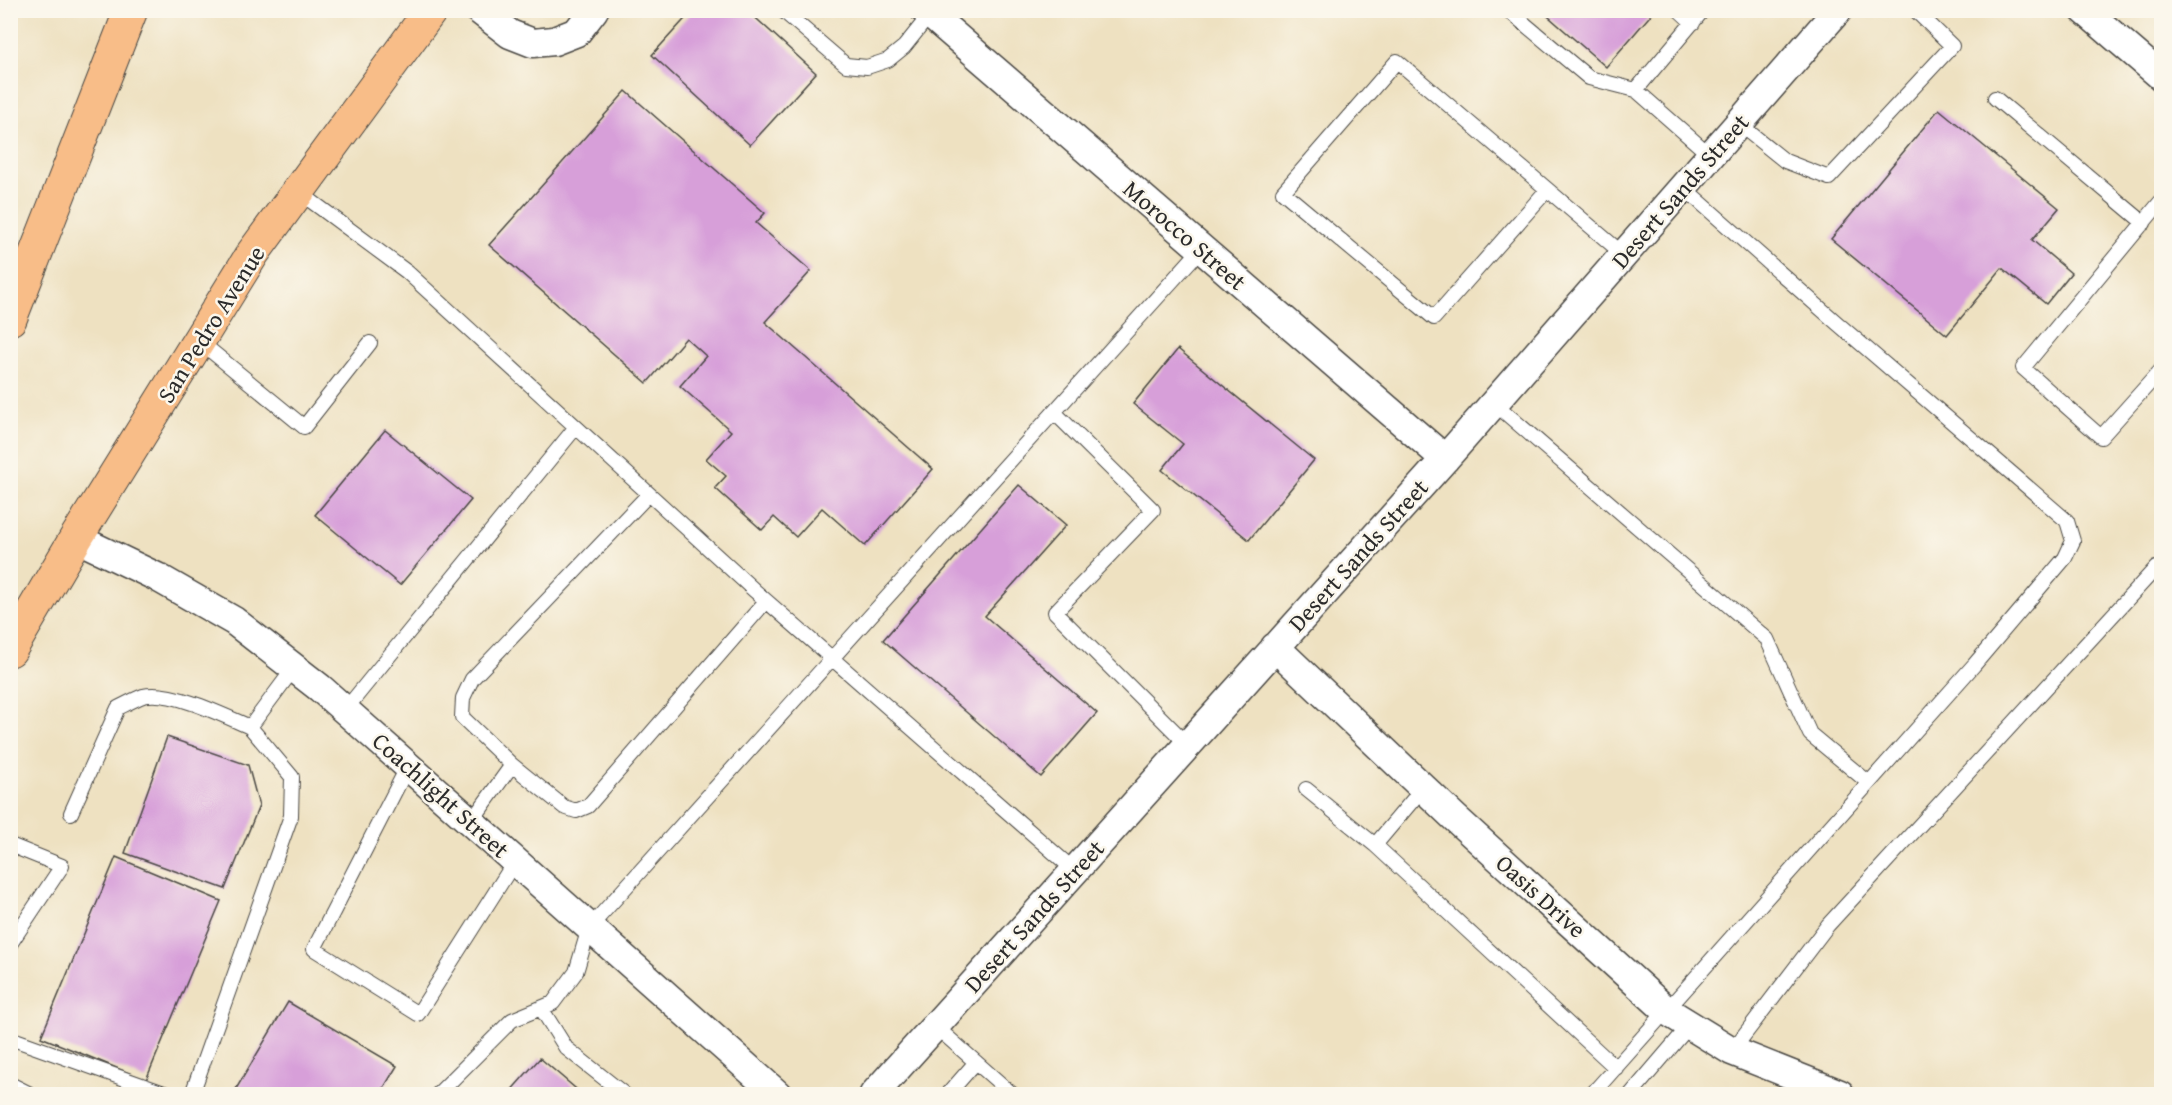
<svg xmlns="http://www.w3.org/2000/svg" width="2172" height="1105" font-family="'Gentium Book Plus',serif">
	<rect width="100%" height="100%" fill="#fbf7ec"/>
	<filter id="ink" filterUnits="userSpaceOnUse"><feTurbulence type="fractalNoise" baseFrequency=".0167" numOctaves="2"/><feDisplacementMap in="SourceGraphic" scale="12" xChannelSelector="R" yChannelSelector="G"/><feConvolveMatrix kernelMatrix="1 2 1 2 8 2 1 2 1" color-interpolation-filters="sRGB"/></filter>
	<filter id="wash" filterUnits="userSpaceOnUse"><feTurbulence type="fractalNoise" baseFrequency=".008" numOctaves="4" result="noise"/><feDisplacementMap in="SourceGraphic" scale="24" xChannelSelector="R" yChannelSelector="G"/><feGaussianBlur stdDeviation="1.35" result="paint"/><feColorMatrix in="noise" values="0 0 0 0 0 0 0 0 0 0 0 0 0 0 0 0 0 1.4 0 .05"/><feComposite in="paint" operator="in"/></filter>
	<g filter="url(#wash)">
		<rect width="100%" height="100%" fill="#eee1c1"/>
		<g id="blocks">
			<path fill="#d79fd9" d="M693 10H747L816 73 750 145 652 55Z
				M1541 10H1655L1606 67Z
				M626 91 765 213 756 223 811 271 765 322 933 469 865 546 822 508 796 537 774 517 762 530 715 488 726 476 706 459 731 431 680 386 706 356 686 338 647 383 489 245Z
				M1939 109 2059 208 2032 240 2071 273 2046 304 2002 268 1947 335 1831 239Z
				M1178 349 1314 460 1249 540 1162 470 1183 444 1133 404Z
				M385 430 471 500 400 585 315 515Z
				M1019 485 1066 525 985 616 1097 713 1041 777 883 640Z
				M167 737 248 765 259 806 225 889 125 853Z
				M116 857 221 901 146 1080 41 1037Z
				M288 1002 397 1066 380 1094H233Z
				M540 1058 582 1094H508Z"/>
		</g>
	</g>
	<g filter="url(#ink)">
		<use href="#blocks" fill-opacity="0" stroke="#484642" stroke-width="1.5"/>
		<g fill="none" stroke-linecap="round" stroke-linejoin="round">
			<g stroke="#484642" stroke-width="16">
				<path id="lane" d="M782 10 846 65 867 67 888 60 904 47 932 12
					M1508 10 1589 78 1636 90
					M1679 10 1693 23
					M1703 10 1636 90 1711 156
					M1995 98 2144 223
					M1739 124 1785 161 1829 178 1952 46 1915 10
					M1547 190 1434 318 1283 192 1397 61 1624 255
					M299 192 407 272 755 591 1075 871
					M2162 200 2023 368 2101 437 2162 369
					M199 341 304 427 370 343
					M1494 403 1767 639 1810 734 1869 783
					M1054 412 1153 510 1055 612 1188 745
					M345 710 576 427
					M512 765 564 807 576 811 588 806 766 601
					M408 766 314 949 418 1014 515 861
					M1423 788 1375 845 1616 1068
					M1306 789 1375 845
					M71 813 118 708C126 704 135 699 143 696 170 689 225 716 250 727
					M471 822 512 765 462 717 463 698 472 679 649 494
					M10 845 62 866 10 944
					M541 1008 566 1048 624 1094
					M935 1026 1012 1094
					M10 1038 167 1094
					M1732 1051 1828 925 2156 568 2162 572
					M10 1084 30 1094
					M192 1094 291 816 292 777 250 727 294 668
					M438 1094 512 1020 553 1003 576 972 589 928 1201 249
					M948 1094 976 1062
					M1592 1094 1974 665 2065 558 2073 541 2067 521 1837 323 1683 187
					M1631 1094 1690 1025"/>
			</g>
			<g stroke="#484642" stroke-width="31">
				<path id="street" d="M479 10 510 34 533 43 554 41 577 32 594 10
					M925 10 1445 459
					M2084 10 2162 77
					M76 538 157 577 234 621 320 688 777 1094
					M1275 647 1455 818 1667 1011 1732 1051 1840 1094
					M874 1094 1445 459 1838 10"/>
			</g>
			<g stroke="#484642" stroke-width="35">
				<path id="primary" d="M10 319 131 10
					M10 650 76 538 253 253 431 10"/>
			</g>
			<use href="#lane" stroke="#fff" stroke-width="14"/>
			<use href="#street" stroke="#fff" stroke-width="28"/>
			<use href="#primary" stroke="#f8bd88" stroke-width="33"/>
		</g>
	</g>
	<g text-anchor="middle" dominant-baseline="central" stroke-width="5" stroke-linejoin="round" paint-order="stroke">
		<g font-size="24" fill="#2b2b2b" stroke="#fbf7ec">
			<text transform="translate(1680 191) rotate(-49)">Desert Sands Street</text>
			<text transform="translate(1185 235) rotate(41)">Morocco Street</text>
			<text transform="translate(211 324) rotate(-58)">San Pedro Avenue</text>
			<text transform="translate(1358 555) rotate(-48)">Desert Sands Street</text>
			<text transform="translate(441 795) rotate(42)">Coachlight Street</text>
			<text transform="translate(1541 896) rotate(42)">Oasis Drive</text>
			<text transform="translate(1034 916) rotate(-48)">Desert Sands Street</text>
		</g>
	</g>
	<rect width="2172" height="1105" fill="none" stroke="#fbf7ec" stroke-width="36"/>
</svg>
